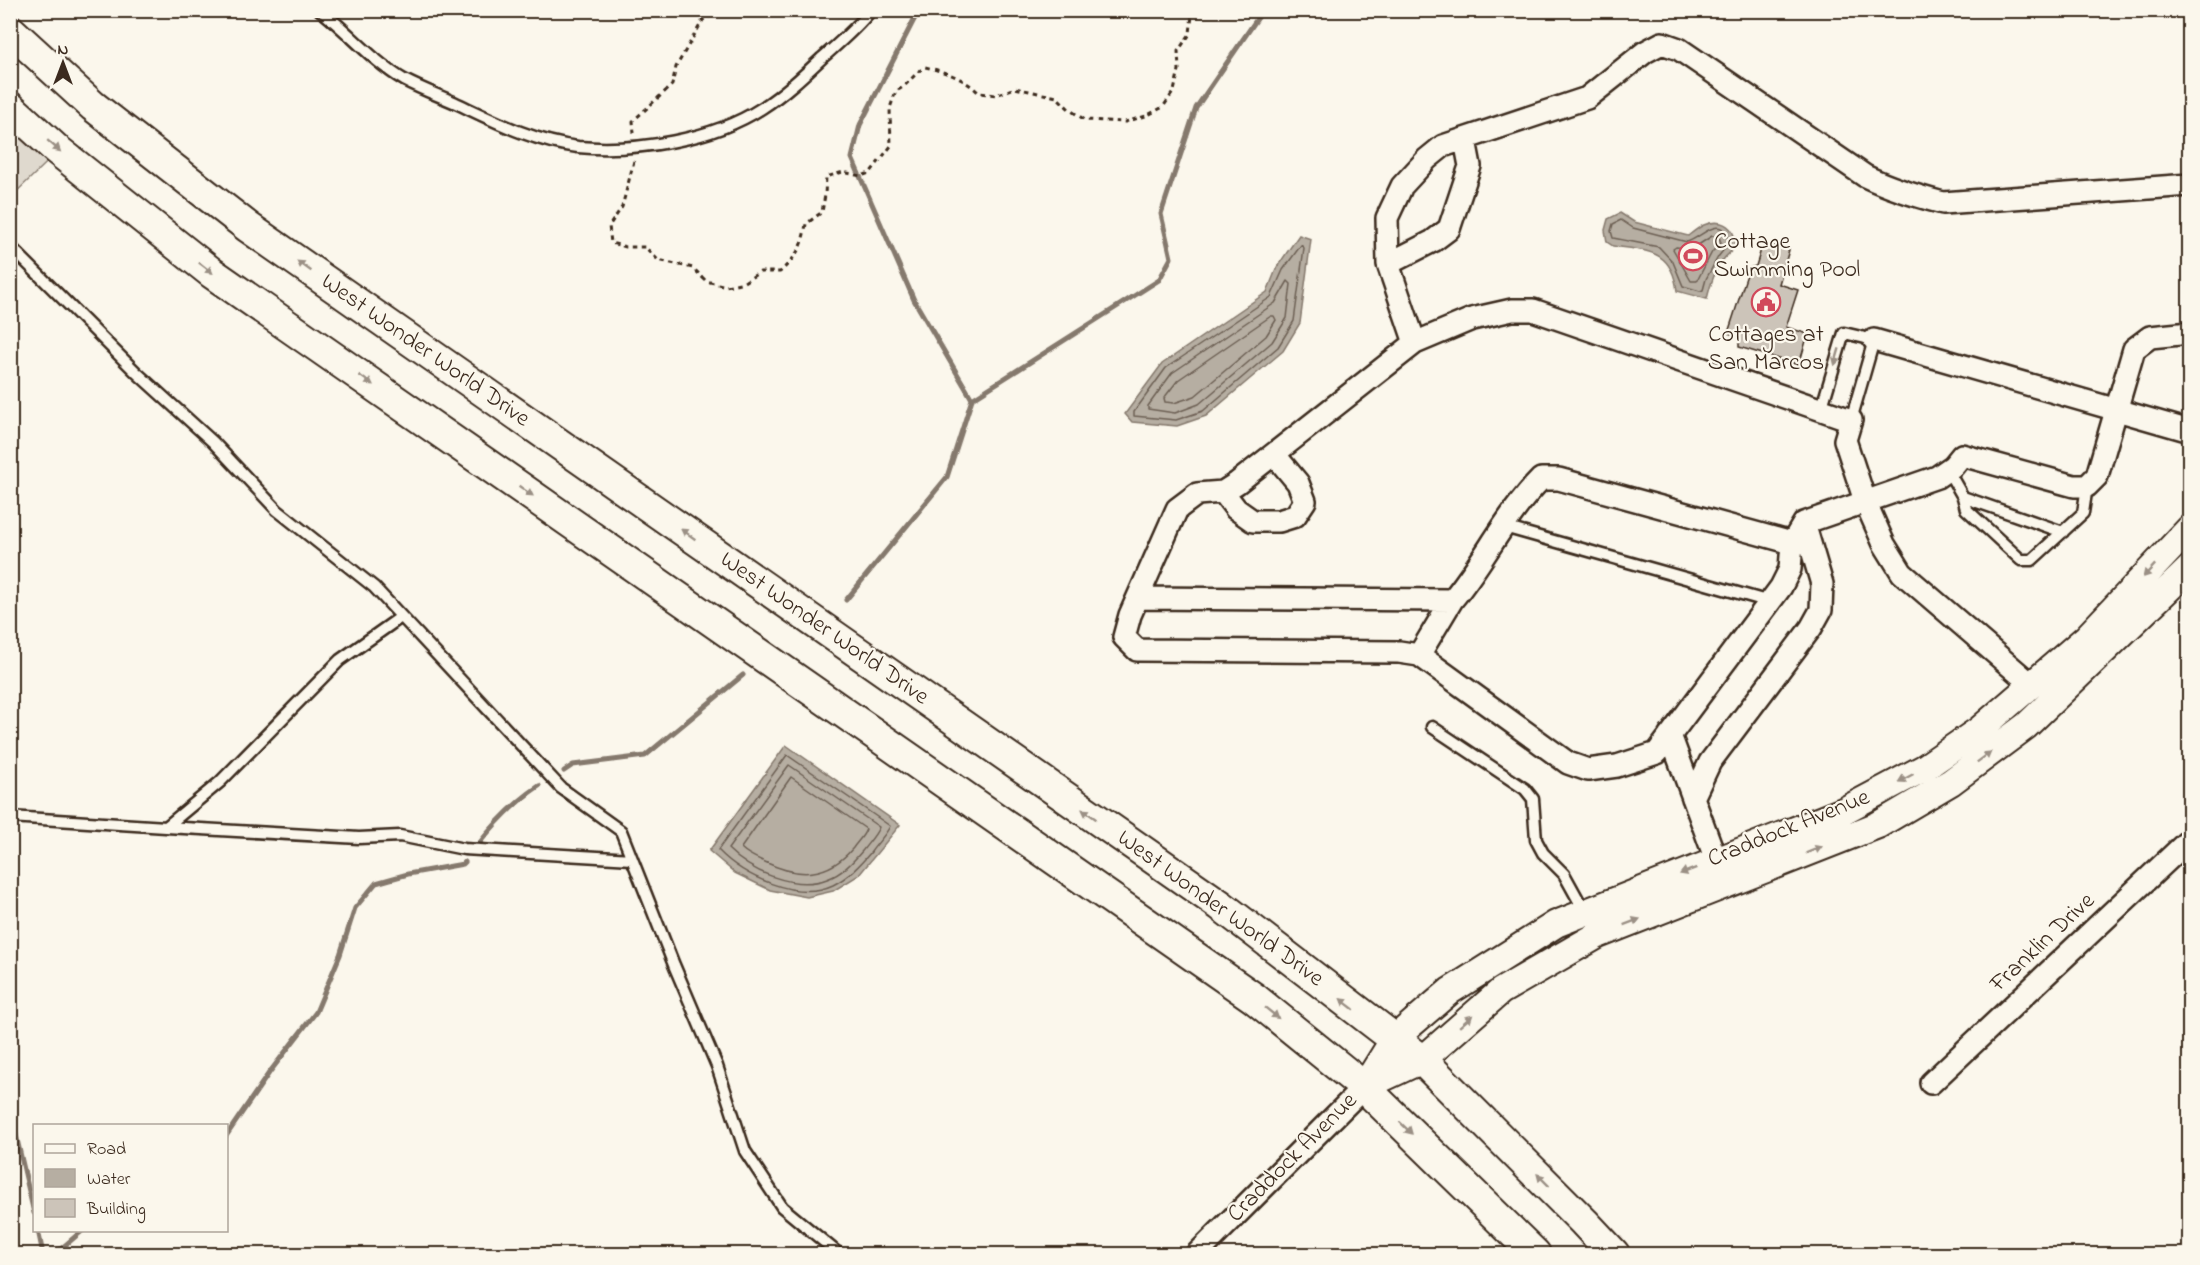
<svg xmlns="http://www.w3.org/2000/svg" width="2200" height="1265" font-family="'Indie Flower',sans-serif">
	<rect width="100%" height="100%" fill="#fbf7ec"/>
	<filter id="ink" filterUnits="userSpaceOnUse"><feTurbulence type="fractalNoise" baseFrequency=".0167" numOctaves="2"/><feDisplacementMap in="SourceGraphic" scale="12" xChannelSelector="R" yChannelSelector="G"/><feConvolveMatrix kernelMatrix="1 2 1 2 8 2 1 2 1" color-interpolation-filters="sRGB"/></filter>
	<g filter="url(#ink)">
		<path fill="#dfd9ce" stroke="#8d8276" stroke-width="1.5" d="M11 87 67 143 11 197Z"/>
		<path fill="#b6aea2" stroke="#85796d" stroke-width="1.5" d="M1620 213 1634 222 1688 236C1698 228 1707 220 1721 223 1730 225 1737 236 1735 245 1733 252 1727 254 1723 260 1714 271 1710 286 1707 299L1677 291C1672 249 1647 251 1613 246L1607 242 1605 230 1608 219Z
			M1299 235 1311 239 1300 323 1283 351 1206 416 1177 426 1132 422 1125 414 1162 364 1267 292 1277 267Z
			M786 745 900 825 859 875 833 891 807 897 770 890 735 873 709 851Z"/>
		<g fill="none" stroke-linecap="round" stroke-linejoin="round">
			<path stroke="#6c5f53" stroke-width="1.5" d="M1621 220 1633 228 1687 242C1700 239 1723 210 1729 243L1718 257 1706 279 1703 290 1700 291 1683 286 1673 262 1659 247 1613 238 1611 231 1613 224Z
				M1712 236 1719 237 1721 243 1712 252 1697 281H1691L1673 249 1676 247 1692 249Z
				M1301 245 1304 248 1294 321 1278 347 1203 411 1176 420 1134 416V412L1166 368 1271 297 1283 270Z
				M1288 281 1291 284 1287 318 1272 342 1199 404 1175 413 1148 409V406L1172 373 1275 303Z
				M1271 316H1274L1276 320 1266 336 1195 396 1174 403 1165 402 1164 398 1178 380Z
				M787 755 890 826C886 835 877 843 871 852 860 865 849 877 833 885 797 902 743 876 718 850Z
				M789 765 879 827C876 835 868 843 863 850 853 862 842 874 827 879 795 891 751 872 728 849Z
				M791 777 866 829C864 836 857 842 853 848 828 878 798 878 765 862 756 858 748 855 741 848Z"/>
			<path stroke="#85796d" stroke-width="5" d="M919 10 860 125 852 158 914 300 972 399
				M846 600 947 477 972 399 1159 280 1171 258 1161 214 1196 108 1263 10
				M564 771 573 765 645 756 743 675
				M477 846C495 823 515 802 539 786
				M10 1109 34 1213
				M226 1136 269 1073 316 1012 340 955 355 908 376 883 408 874 463 864 465 862
				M38 1230 43 1254
				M55 1254 83 1230"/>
		</g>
		<path fill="#ccc4b9" stroke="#3b2a1e" stroke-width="1.5" d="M2188 10H2190V36L2182 35Z
			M1763 243 1789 250 1779 284 1798 290 1786 327 1808 334 1799 365 1739 347V336L1728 333 1749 268 1756 266Z"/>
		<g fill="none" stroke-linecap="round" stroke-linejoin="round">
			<g stroke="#3b2a1e" stroke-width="15">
				<path id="service" d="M320 10C349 32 372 61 404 80 421 89 440 96 458 104 496 122 535 142 578 147 636 152 713 140 762 108 784 94 804 75 822 58 839 43 857 28 871 10
					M10 246 137 373 213 442 277 510 374 587 561 788 621 831 674 965 717 1066 745 1151 782 1207 839 1254
					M1821 410 1844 333 1874 340 1851 420
					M1947 469 1963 497 1966 509 2021 560H2032L2083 513 2087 486
					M1963 497 2063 532
					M1504 527 1770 602
					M1432 727 1525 789 1533 799 1536 840 1543 853 1564 874 1585 912
					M10 817 166 827 220 782 340 660 401 617
					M166 827 359 838 400 836 464 849 632 859"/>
			</g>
			<g stroke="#3b2a1e" stroke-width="26">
				<path id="minor" d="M1388 264 1433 241 1449 229 1470 166 1465 140
					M1874 340 2190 431
					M1415 343 1388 264 1387 218 1402 186 1427 159 1443 146 1587 98 1645 52 1662 43 1679 49 1865 176C1890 188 1916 196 1943 203L2190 185
					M1223 492 1236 509 1253 521H1279L1295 516 1305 501 1298 483 1274 454
					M1138 598 1452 600C1484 562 1506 514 1541 479H1559L1792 543
					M1419 655 1452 600
					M2032 685 1902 573 1884 544 1865 501 1845 440 1851 420 1533 310H1512L1472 319 1415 343 1237 483 1223 492 1197 494 1177 509 1130 615 1124 637 1137 650 1399 652 1419 655 1568 763 1588 770 1617 766 1657 753 1781 587 1790 569 1792 543 1804 523 1937 477 1953 466 1962 455 2074 486H2087L2097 476 2134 349 2150 337 2190 333
					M1670 735 1716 860
					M1693 798 1710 762 1811 628 1821 610 1822 584 1804 523
					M1931 1083 2190 839
					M1197 1254 1364 1087"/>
			</g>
			<g stroke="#3b2a1e" stroke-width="30">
				<path id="tertiary" d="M1364 1087 1394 1039 1450 991 1556 924 1843 811 1924 768 1979 730 2087 637 2190 528
					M1364 1087 1422 1060 1501 991 1598 935 1878 825 1951 782 2026 726 2190 568"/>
			</g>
			<g stroke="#3b2a1e" stroke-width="34">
				<path id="secondary" d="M10 30 93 106 248 227 1220 905 1422 1060 1584 1222 1614 1254
					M10 107 56 149 212 273 1254 998 1364 1087 1535 1254"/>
			</g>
			<path stroke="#3b2a1e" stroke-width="3" stroke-dasharray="4.5 4.5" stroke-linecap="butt" d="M696 10 703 20
				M634 133 633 121 672 85 676 67 703 20 715 14 738 13 740 10
				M634 161 622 207 609 226 611 243 626 247H645L658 260 693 268 706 281 726 286 744 282 760 272H780C797 256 802 247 806 224L822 212 825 195 826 177 843 172 861 176 870 173 891 146 890 108 896 91C909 85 912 75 925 67 946 72 964 78 979 93L996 95 1015 88 1057 97 1070 110 1085 120 1125 122 1146 116 1163 107 1174 91 1179 70 1178 51 1190 34 1192 14 1196 10"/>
			<use href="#service" stroke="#fbf7ec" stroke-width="10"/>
			<use href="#minor" stroke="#fbf7ec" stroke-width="21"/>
			<use href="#tertiary" stroke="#fbf7ec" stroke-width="26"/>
			<use href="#secondary" stroke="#fbf7ec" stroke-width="30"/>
		</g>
		<defs><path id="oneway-solid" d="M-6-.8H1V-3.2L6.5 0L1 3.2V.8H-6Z" transform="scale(1.5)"/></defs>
		<g fill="#9b9085">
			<use href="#oneway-solid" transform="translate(54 146) rotate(41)"/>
			<use href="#oneway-solid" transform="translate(304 266) rotate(-145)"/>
			<use href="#oneway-solid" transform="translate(206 268) rotate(38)"/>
			<use href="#oneway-solid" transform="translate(1837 357) rotate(106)"/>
			<use href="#oneway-solid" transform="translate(366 380) rotate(35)"/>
			<use href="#oneway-solid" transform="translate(526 491) rotate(35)"/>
			<use href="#oneway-solid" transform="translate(688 534) rotate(-145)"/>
			<use href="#oneway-solid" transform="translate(2149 571) rotate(133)"/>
			<use href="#oneway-solid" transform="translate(1984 757) rotate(-37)"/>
			<use href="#oneway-solid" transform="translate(1906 778) rotate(152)"/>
			<use href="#oneway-solid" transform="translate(1089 814) rotate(-145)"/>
			<use href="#oneway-solid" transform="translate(1814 850) rotate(-22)"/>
			<use href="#oneway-solid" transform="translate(1688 871) rotate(159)"/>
			<use href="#oneway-solid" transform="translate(1632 922) rotate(-21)"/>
			<use href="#oneway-solid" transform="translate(1347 1004) rotate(-142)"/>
			<use href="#oneway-solid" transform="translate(1272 1013) rotate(39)"/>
			<use href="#oneway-solid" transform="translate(1466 1021) rotate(-41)"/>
			<use href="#oneway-solid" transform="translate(1406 1128) rotate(44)"/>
			<use href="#oneway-solid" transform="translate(1543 1180) rotate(-135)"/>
		</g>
	</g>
	<defs>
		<g id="stadium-ring" transform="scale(1.5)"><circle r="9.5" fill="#fbf7ec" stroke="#d1495b" stroke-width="1.5"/><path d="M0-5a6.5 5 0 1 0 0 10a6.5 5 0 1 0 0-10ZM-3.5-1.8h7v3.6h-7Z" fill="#d1495b"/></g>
		<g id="civic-ring" transform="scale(1.5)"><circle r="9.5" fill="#fbf7ec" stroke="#d1495b" stroke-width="1.5"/><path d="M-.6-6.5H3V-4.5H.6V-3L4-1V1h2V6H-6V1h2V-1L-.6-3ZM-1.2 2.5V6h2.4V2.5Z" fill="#d1495b"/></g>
	</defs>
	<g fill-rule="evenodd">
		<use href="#stadium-ring" x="1693" y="256"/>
		<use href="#civic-ring" x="1766" y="302"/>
	</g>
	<g text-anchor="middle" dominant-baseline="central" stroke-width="4.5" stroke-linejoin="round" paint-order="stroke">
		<g font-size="24" fill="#3b2a1e" stroke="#fbf7ec" text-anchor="start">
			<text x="1714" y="242">Cottage<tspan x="1714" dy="28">Swimming Pool</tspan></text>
			<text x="1766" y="335" text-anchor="middle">Cottages at<tspan x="1766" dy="28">San Marcos</tspan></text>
		</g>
		<g font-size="24" fill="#3b2a1e" stroke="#fbf7ec">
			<text transform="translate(425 351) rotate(35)">West Wonder World Drive</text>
			<text transform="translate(824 629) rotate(35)">West Wonder World Drive</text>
			<text transform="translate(1789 829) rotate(-22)">Craddock Avenue</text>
			<text transform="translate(1220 909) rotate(36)">West Wonder World Drive</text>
			<text transform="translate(2043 943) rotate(-43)">Franklin Drive</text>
			<text transform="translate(1293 1158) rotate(-45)">Craddock Avenue</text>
		</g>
	</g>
	<rect width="2200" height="1265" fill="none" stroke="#fbf7ec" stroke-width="36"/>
	<rect x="18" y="18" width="2164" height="1229" fill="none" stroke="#3b2a1e" stroke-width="2" filter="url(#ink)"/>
	<rect x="33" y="1124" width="195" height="108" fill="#fbf7ec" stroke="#aea59a" stroke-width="1.5"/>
	<rect x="45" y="1144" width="30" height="9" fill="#fbf7ec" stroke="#aea59a" stroke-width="1.5"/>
	<text x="87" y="1154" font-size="18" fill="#3b2a1e">Road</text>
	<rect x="45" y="1169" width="30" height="18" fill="#b6aea2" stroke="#aea59a" stroke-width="1.5"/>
	<text x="87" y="1184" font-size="18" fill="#3b2a1e">Water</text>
	<rect x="45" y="1199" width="30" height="18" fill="#ccc4b9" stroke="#aea59a" stroke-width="1.5"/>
	<text x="87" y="1214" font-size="18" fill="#3b2a1e">Building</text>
	<g transform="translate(63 63)" stroke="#fbf7ec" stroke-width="4.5" paint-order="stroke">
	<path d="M0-4.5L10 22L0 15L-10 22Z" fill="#3b2a1e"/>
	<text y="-9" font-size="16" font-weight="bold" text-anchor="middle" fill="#3b2a1e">N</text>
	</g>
</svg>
